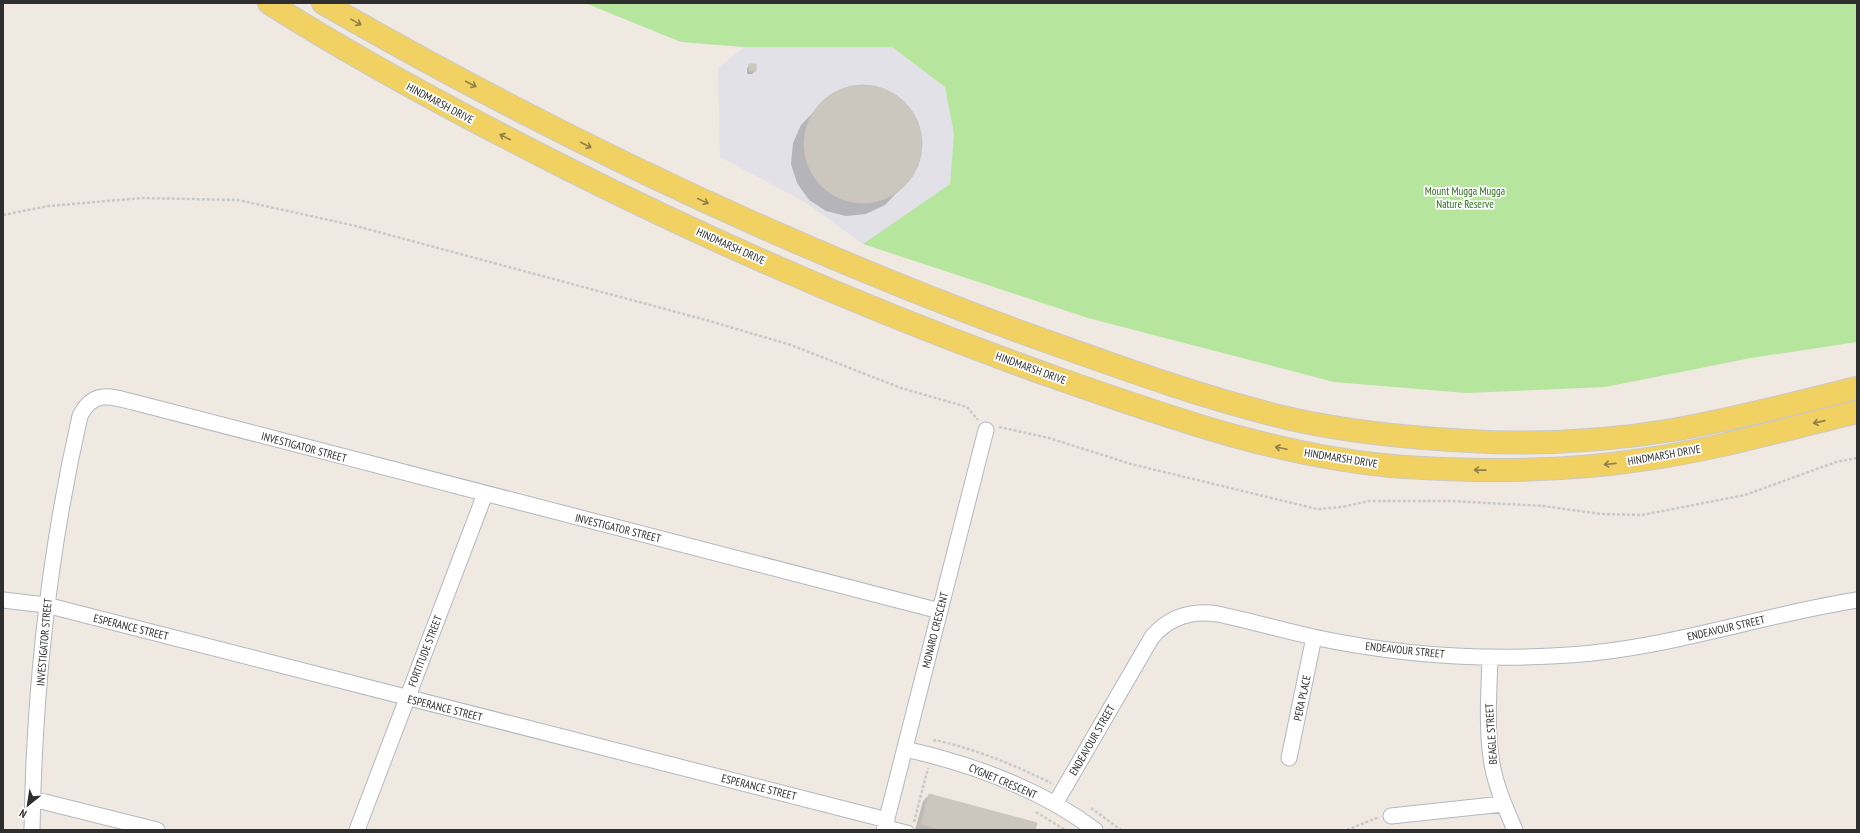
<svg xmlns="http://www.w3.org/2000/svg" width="1860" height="833" font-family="'PT Sans Narrow',sans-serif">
	<rect width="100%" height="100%" fill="#efe9e1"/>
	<path fill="#e3e1e8" d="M744 47H892L945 87 954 134 950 185 863 244 803 201 720 157 718 68Z"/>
	<path fill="#b6e59e" d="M585 3H1857V342L1751 358 1605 387 1466 393 1334 382 1088 318 863 244 950 184 954 134 945 87 892 47H744L681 42Z"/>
	<path fill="#0003" d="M750 65 755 71 752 74H747V68Z
		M867 85 887 91 904 102 916 118 922 138 920 159 912 177 885 205 866 214 846 216 826 211 809 200 797 183 791 164 793 143 801 125 829 96 847 88Z
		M929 795 1034 830H915L923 801Z"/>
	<path fill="#cbc7bf" stroke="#cbc5ba" d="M749 64H756V71H749Z
		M804 144a59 59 0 1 1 118 0a59 59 0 1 1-118 0Z
		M929 794 1037 823 1035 830H943L921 824Z"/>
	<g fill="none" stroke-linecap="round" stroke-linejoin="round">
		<g stroke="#b4b7c1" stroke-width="10">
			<path id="service" d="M886 824 909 830"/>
		</g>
		<g stroke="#b4b7c1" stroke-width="17">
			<path id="minor" d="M3 600 46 605 887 820
				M1490 657C1489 692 1486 729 1492 764 1496 787 1506 809 1515 830
				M905 749C972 764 1039 788 1095 830
				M1289 758 1314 637
				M33 799 157 830
				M1055 804 1152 637C1170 616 1192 610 1218 614 1250 621 1282 630 1313 637 1397 655 1484 661 1569 655 1667 649 1761 615 1857 600
				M1391 816 1503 804
				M32 830C34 691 49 552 80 416 93 390 110 396 133 402L940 611
				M357 830 485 494
				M884 830 986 430"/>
		</g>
		<g stroke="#c9c9c9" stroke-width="24">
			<path id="primary" d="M269 3C365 64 465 117 566 168 723 247 885 317 1051 376 1165 416 1281 458 1404 467 1482 472 1563 472 1641 460 1714 450 1786 429 1857 412
				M323 3C545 131 777 242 1018 331 1108 363 1198 397 1291 419 1349 432 1410 438 1469 441 1537 445 1606 441 1673 430 1735 419 1796 403 1857 388"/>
		</g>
		<path stroke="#c9c9c9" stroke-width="2.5" stroke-dasharray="3 2" stroke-linecap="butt" d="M3 215 48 206 143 198 238 200 356 226 706 320 791 345 901 388 967 407 978 420
			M999 427 1049 438 1131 464 1317 509 1342 507 1369 501H1451L1543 506 1601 514 1642 515 1745 495 1836 462 1857 458
			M934 742 935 740C978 750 1012 764 1051 783
			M1091 808 1121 830
			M1036 812 1065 830
			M914 822 928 768
			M1347 830 1379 817"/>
		<use href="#service" stroke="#fff" stroke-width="8"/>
		<use href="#minor" stroke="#fff" stroke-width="15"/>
		<use href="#primary" stroke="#f2d163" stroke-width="22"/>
	</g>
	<defs><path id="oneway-shaft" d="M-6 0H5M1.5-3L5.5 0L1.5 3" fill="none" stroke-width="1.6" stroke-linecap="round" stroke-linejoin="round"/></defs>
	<g stroke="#908048">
		<use href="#oneway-shaft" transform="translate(356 22) rotate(29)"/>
		<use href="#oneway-shaft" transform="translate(471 84) rotate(28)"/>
		<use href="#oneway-shaft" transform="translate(505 137) rotate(-153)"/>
		<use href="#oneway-shaft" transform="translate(586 145) rotate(27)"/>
		<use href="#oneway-shaft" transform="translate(703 201) rotate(25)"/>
		<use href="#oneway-shaft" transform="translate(1819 422) rotate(167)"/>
		<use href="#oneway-shaft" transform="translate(1281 448) rotate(-168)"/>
		<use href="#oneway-shaft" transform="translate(1610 464) rotate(174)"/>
		<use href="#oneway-shaft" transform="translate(1480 470) rotate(-179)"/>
	</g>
	<g text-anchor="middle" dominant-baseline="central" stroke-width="3.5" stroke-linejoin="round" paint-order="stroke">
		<g font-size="11" fill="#2e2e2e" stroke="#fff">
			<text transform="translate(440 103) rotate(28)">HINDMARSH DRIVE</text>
			<text transform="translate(731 246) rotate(24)">HINDMARSH DRIVE</text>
			<text transform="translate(1031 368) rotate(20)">HINDMARSH DRIVE</text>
			<text transform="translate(304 447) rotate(15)">INVESTIGATOR STREET</text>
			<text transform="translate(1664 455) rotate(-10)">HINDMARSH DRIVE</text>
			<text transform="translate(1341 458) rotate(9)">HINDMARSH DRIVE</text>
			<text transform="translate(618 528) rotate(14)">INVESTIGATOR STREET</text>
			<text transform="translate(131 627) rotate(14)">ESPERANCE STREET</text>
			<text transform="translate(1726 628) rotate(-13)">ENDEAVOUR STREET</text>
			<text transform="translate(935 630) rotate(-76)">MONARO CRESCENT</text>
			<text transform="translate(44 642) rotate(-85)">INVESTIGATOR STREET</text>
			<text transform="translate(1405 650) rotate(6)">ENDEAVOUR STREET</text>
			<text transform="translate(425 651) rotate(-69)">FORTITUDE STREET</text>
			<text transform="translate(1302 698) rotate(-78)">PERA PLACE</text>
			<text transform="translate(445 708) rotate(14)">ESPERANCE STREET</text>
			<text transform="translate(1491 734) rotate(-94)">BEAGLE STREET</text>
			<text transform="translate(1092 740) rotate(-60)">ENDEAVOUR STREET</text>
			<text transform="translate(1003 781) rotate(23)">CYGNET CRESCENT</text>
			<text transform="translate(759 787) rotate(14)">ESPERANCE STREET</text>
		</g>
		<g font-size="11" fill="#2c6e1b" stroke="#fff">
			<text x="1465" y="191">Mount Mugga Mugga<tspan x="1465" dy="13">Nature Reserve</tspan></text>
		</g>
	</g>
	<rect width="1860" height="833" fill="none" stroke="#2e2e2e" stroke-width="8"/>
	<g transform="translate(28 805) rotate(210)" stroke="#ffffff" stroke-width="3" paint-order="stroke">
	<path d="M0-3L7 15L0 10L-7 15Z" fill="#2e2e2e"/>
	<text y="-6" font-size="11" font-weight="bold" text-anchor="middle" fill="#2e2e2e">N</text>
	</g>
</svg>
